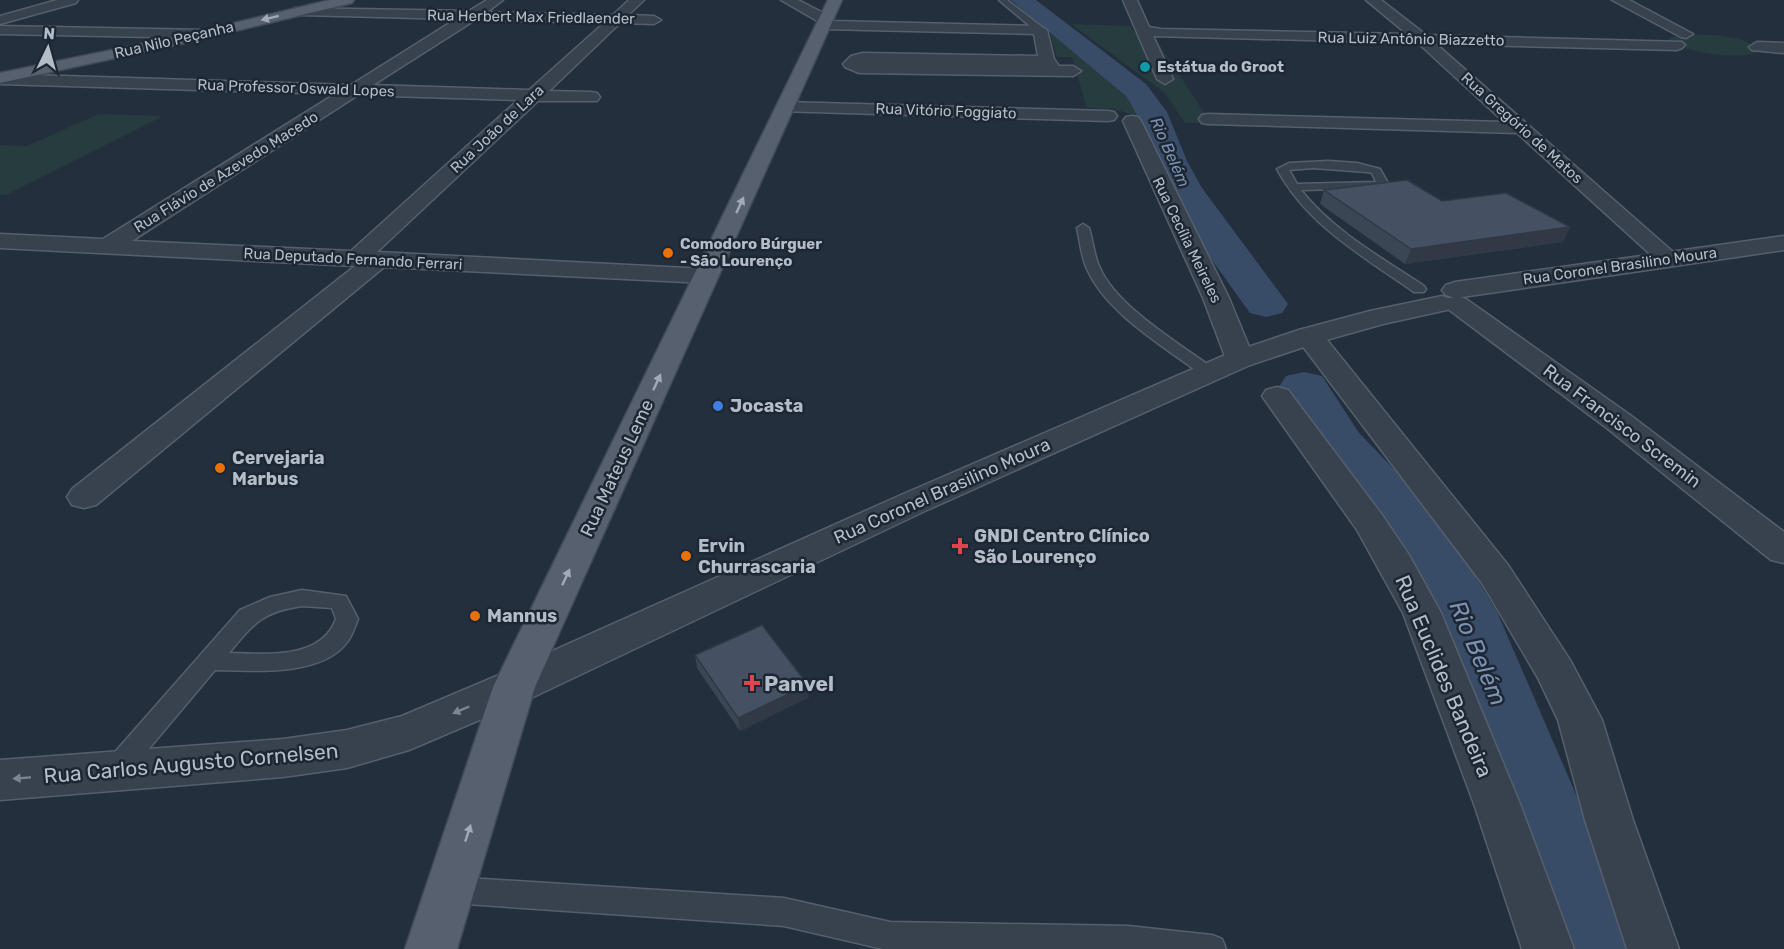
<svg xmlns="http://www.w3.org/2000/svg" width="1784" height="949" font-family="Rubik,sans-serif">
	<rect width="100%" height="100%" fill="#242f3e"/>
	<path fill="#263c3f" d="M1071 24 1130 26 1135 33 1153 35 1211 123H1185L1165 93Z
		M1048 28 1115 82 1149 120 1114 109 1087 108 1072 57H1057Z
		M1686 34C1707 35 1744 34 1760 50 1747 62 1679 53 1668 38Z
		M99 114 163 116 6 195H0V145L27 146Z"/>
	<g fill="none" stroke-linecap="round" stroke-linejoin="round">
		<path fill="#394c67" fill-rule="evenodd" d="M1011 0H1036L1146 84 1167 112 1187 161 1202 188 1288 304 1282 313 1266 317 1250 313C1221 272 1190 232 1166 188 1150 158 1145 124 1126 96Z
			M1304 372 1322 376 1359 433 1422 498 1455 542 1497 612 1643 949H1551L1431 612 1406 565 1380 526 1319 455 1279 387 1286 376Z"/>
		<g stroke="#565f6c" stroke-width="3">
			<path id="service" d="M999 0H1007L1043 28V32H1037Z
				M1328 161 1357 163 1380 169 1389 185 1383 188 1301 190C1333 231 1382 258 1424 286L1426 289 1424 292H1414C1364 257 1307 225 1277 169L1289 163ZM1313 168 1367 172 1372 173 1376 182 1297 184 1289 170Z
				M1083 224 1089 228C1093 241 1094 256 1100 268 1116 306 1180 344 1214 369L1216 372 1214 375H1202C1165 347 1106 313 1087 269 1081 256 1080 241 1077 228Z
				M302 590 346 596 358 619C355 626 353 634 348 641 323 677 253 671 215 670L126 776 117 779 108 776 105 768 108 760 240 610 270 597ZM302 606 332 608 336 619C321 660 266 654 229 653 254 623 262 612 302 606Z
				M452 877 784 898 890 922 1128 926 1212 935 1222 939 1226 949H883L784 926 452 903 442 899 438 890 442 881Z"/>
		</g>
		<g stroke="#565f6c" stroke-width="3">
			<path id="minor" d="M57 0H78L76 3 0 24V16Z
				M487 0H503L487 12 613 15 629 0H644L628 15 654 16 661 20 654 24 620 23 549 91 591 92 597 93 600 97 597 101H538L377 252 706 269 715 271 718 276 715 281 706 283 384 267 96 505 84 508 72 505 67 497 72 489 355 266 0 248V234L103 239 335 94 0 84V74L351 85 456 19 300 15 295 14 293 11 295 8 469 11ZM475 20 604 23 529 90 373 85ZM358 95 518 100 351 251 132 241Z
				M781 0H798L831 17 832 21 1040 26 1047 30 1054 59 1059 66H1073L1081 71 1073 76 859 73 845 67 843 64 851 56 863 53 1038 56 1034 34 823 29 816 25 819 22ZM862 63H863L1043 66Z
				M1123 0H1137L1149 27 1161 29 1407 34 1366 0H1381L1426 35 1682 42 1685 45 1682 48 1677 50 1436 44 1681 259 1677 264 1669 266 1661 264 1517 133 1208 124 1202 123 1199 119 1202 115 1208 114 1504 122 1418 43 1153 36 1173 79 1165 84 1157 79Z
				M1612 0H1629L1693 34 1686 38 1681 37Z
				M0 26 205 30 212 34 205 38 0 34Z
				M1757 42 1784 43V53L1752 50 1749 47Z
				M785 102 1108 111 1114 112 1117 116 1114 120 1108 121 779 111 776 107 779 103Z
				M1132 116 1138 117 1141 121 1229 298 1254 359 1250 365 1240 367 1230 365 1226 359 1203 298 1123 121 1126 117Z
				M1457 296 1466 299 1630 415 1784 532V563L1771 560 1608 429 1448 309 1444 304 1448 299Z
				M1309 328 1319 330 1508 565 1570 660 1602 720 1633 820 1679 949H1627L1585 820 1558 720 1538 678 1482 583 1295 336 1299 330Z
				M1277 387 1288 390 1382 515 1409 555 1441 613 1520 804 1574 949H1522L1474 804 1403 613 1357 530 1262 396 1266 390Z"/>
		</g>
		<g stroke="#565f6c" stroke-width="3">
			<path id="tertiary" d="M1784 236V250L1455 298 1446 295 1442 290 1446 285 1455 282Z
				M1442 296 1451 299 1455 304 1451 309 1383 324 1319 342 1250 365 925 511 529 699 409 750 347 768 283 777 0 800V760L283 739 347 730 402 716 499 675 901 495 1230 353 1299 330 1370 311Z"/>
		</g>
		<g stroke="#414a57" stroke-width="3">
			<path id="primary" d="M330 0H354L352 3 180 44 0 83V73L180 36Z
				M828 0H842L535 687 457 949H405L493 687Z"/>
		</g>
		<use href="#service" fill="#38414e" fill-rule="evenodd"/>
		<use href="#minor" fill="#38414e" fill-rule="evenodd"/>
		<use href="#tertiary" fill="#38414e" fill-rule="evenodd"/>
		<use href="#primary" fill="#56606e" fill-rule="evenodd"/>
	</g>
	<path fill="#3b4654" d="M1324 190 1442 201 1570 227 1563 242 1405 264 1320 204Z
		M695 655 809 697 740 731 697 668Z"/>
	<path fill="#303945" d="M1570 227 1563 242 1405 264 1411 249Z
		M808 685 809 697 740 731 738 718Z"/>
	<path fill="#455162" stroke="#303945" stroke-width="1.5" d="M1407 180 1442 201 1506 193 1570 227 1411 249 1324 190Z
		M762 625 808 685 738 718 695 655Z"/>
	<defs><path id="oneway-solid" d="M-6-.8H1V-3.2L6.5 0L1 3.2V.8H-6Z" transform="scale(1.5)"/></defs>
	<g fill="#a1aab7">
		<use href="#oneway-solid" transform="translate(270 18) rotate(166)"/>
		<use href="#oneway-solid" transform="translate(740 205) rotate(-65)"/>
		<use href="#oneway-solid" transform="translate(657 382) rotate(-65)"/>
		<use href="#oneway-solid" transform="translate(566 577) rotate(-65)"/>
		<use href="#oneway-solid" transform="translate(468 833) rotate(-72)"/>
	</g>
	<g fill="#7c8592">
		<use href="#oneway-solid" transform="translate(461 710) rotate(157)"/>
		<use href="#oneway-solid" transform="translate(22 778) rotate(176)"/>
	</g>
	<circle fill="#0f9aa8" stroke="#1d2633" stroke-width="2" cx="1145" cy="67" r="6"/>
	<g fill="#e8710a" stroke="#1d2633" stroke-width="2">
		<circle cx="668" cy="253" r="6"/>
		<circle cx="220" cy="468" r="6"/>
		<circle cx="686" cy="556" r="6"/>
		<circle cx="475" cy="616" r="6"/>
	</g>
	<circle fill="#3f7fe0" stroke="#1d2633" stroke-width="2" cx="718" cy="406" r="6"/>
	<g fill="#e0444e" stroke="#1d2633" stroke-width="2">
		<path d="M957 537h6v6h6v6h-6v6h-6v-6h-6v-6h6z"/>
		<path d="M749 674h6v6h6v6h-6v6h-6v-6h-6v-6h6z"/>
	</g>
	<g text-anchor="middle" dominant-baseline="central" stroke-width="5" stroke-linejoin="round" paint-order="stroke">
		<g font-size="15" fill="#b4bcc9" stroke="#1d2633">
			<text transform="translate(531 17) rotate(1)">Rua Herbert Max Friedlaender</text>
			<text transform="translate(1411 39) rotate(1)">Rua Luiz Antônio Biazzetto</text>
			<text transform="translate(174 40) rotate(-13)">Rua Nilo Peçanha</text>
			<text transform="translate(296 88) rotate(2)">Rua Professor Oswald Lopes</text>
			<text transform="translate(946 111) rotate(2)">Rua Vitório Foggiato</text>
			<text transform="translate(1522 128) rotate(42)">Rua Gregório de Matos</text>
			<text transform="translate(497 129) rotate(-43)">Rua João de Lara</text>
			<text transform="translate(226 172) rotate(-32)">Rua Flávio de Azevedo Macedo</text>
			<text transform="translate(1187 240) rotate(64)">Rua Cecília Meireles</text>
			<text transform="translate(353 259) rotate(3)">Rua Deputado Fernando Ferrari</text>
			<text transform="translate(1620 266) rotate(-8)">Rua Coronel Brasilino Moura</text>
		</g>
		<g font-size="15" font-weight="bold" fill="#b4bcc9" stroke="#1d2633" text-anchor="start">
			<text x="1157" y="67">Estátua do Groot</text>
			<text x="680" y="244">Comodoro Búrguer<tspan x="680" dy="17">- São Lourenço</tspan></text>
		</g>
		<g font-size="16" font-style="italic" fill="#7c92b1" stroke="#1d2633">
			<text transform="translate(1170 152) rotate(66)">Rio Belém</text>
		</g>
		<g font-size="18" font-weight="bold" fill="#b4bcc9" stroke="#1d2633" text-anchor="start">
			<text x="730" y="406">Jocasta</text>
			<text x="232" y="458">Cervejaria<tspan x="232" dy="21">Marbus</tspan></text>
			<text x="974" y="536">GNDI Centro Clínico<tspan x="974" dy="21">São Lourenço</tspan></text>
			<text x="698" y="546">Ervin<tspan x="698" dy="21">Churrascaria</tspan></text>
			<text x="487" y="616">Mannus</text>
		</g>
		<g font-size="18" fill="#b4bcc9" stroke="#1d2633">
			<text transform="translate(1622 426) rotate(37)">Rua Francisco Scremin</text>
			<text transform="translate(617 468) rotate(-65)">Rua Mateus Leme</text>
			<text transform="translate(942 491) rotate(-24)">Rua Coronel Brasilino Moura</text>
		</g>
		<g font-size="21" fill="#b4bcc9" stroke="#1d2633">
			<text transform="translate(1444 676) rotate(67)">Rua Euclides Bandeira</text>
			<text transform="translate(191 763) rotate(-5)">Rua Carlos Augusto Cornelsen</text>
		</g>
		<g font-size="21" font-weight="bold" fill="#b4bcc9" stroke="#1d2633" text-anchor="start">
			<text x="764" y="683">Panvel</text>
		</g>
		<g font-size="24" font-style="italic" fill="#7c92b1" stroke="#1d2633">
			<text transform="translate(1478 653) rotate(67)">Rio Belém</text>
		</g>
	</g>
	<g transform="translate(48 48) rotate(5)" stroke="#1d2633" stroke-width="4.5" paint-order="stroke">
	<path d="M0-4.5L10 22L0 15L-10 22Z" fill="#b4bcc9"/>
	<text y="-9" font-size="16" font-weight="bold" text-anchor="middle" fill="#b4bcc9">N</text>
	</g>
</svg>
